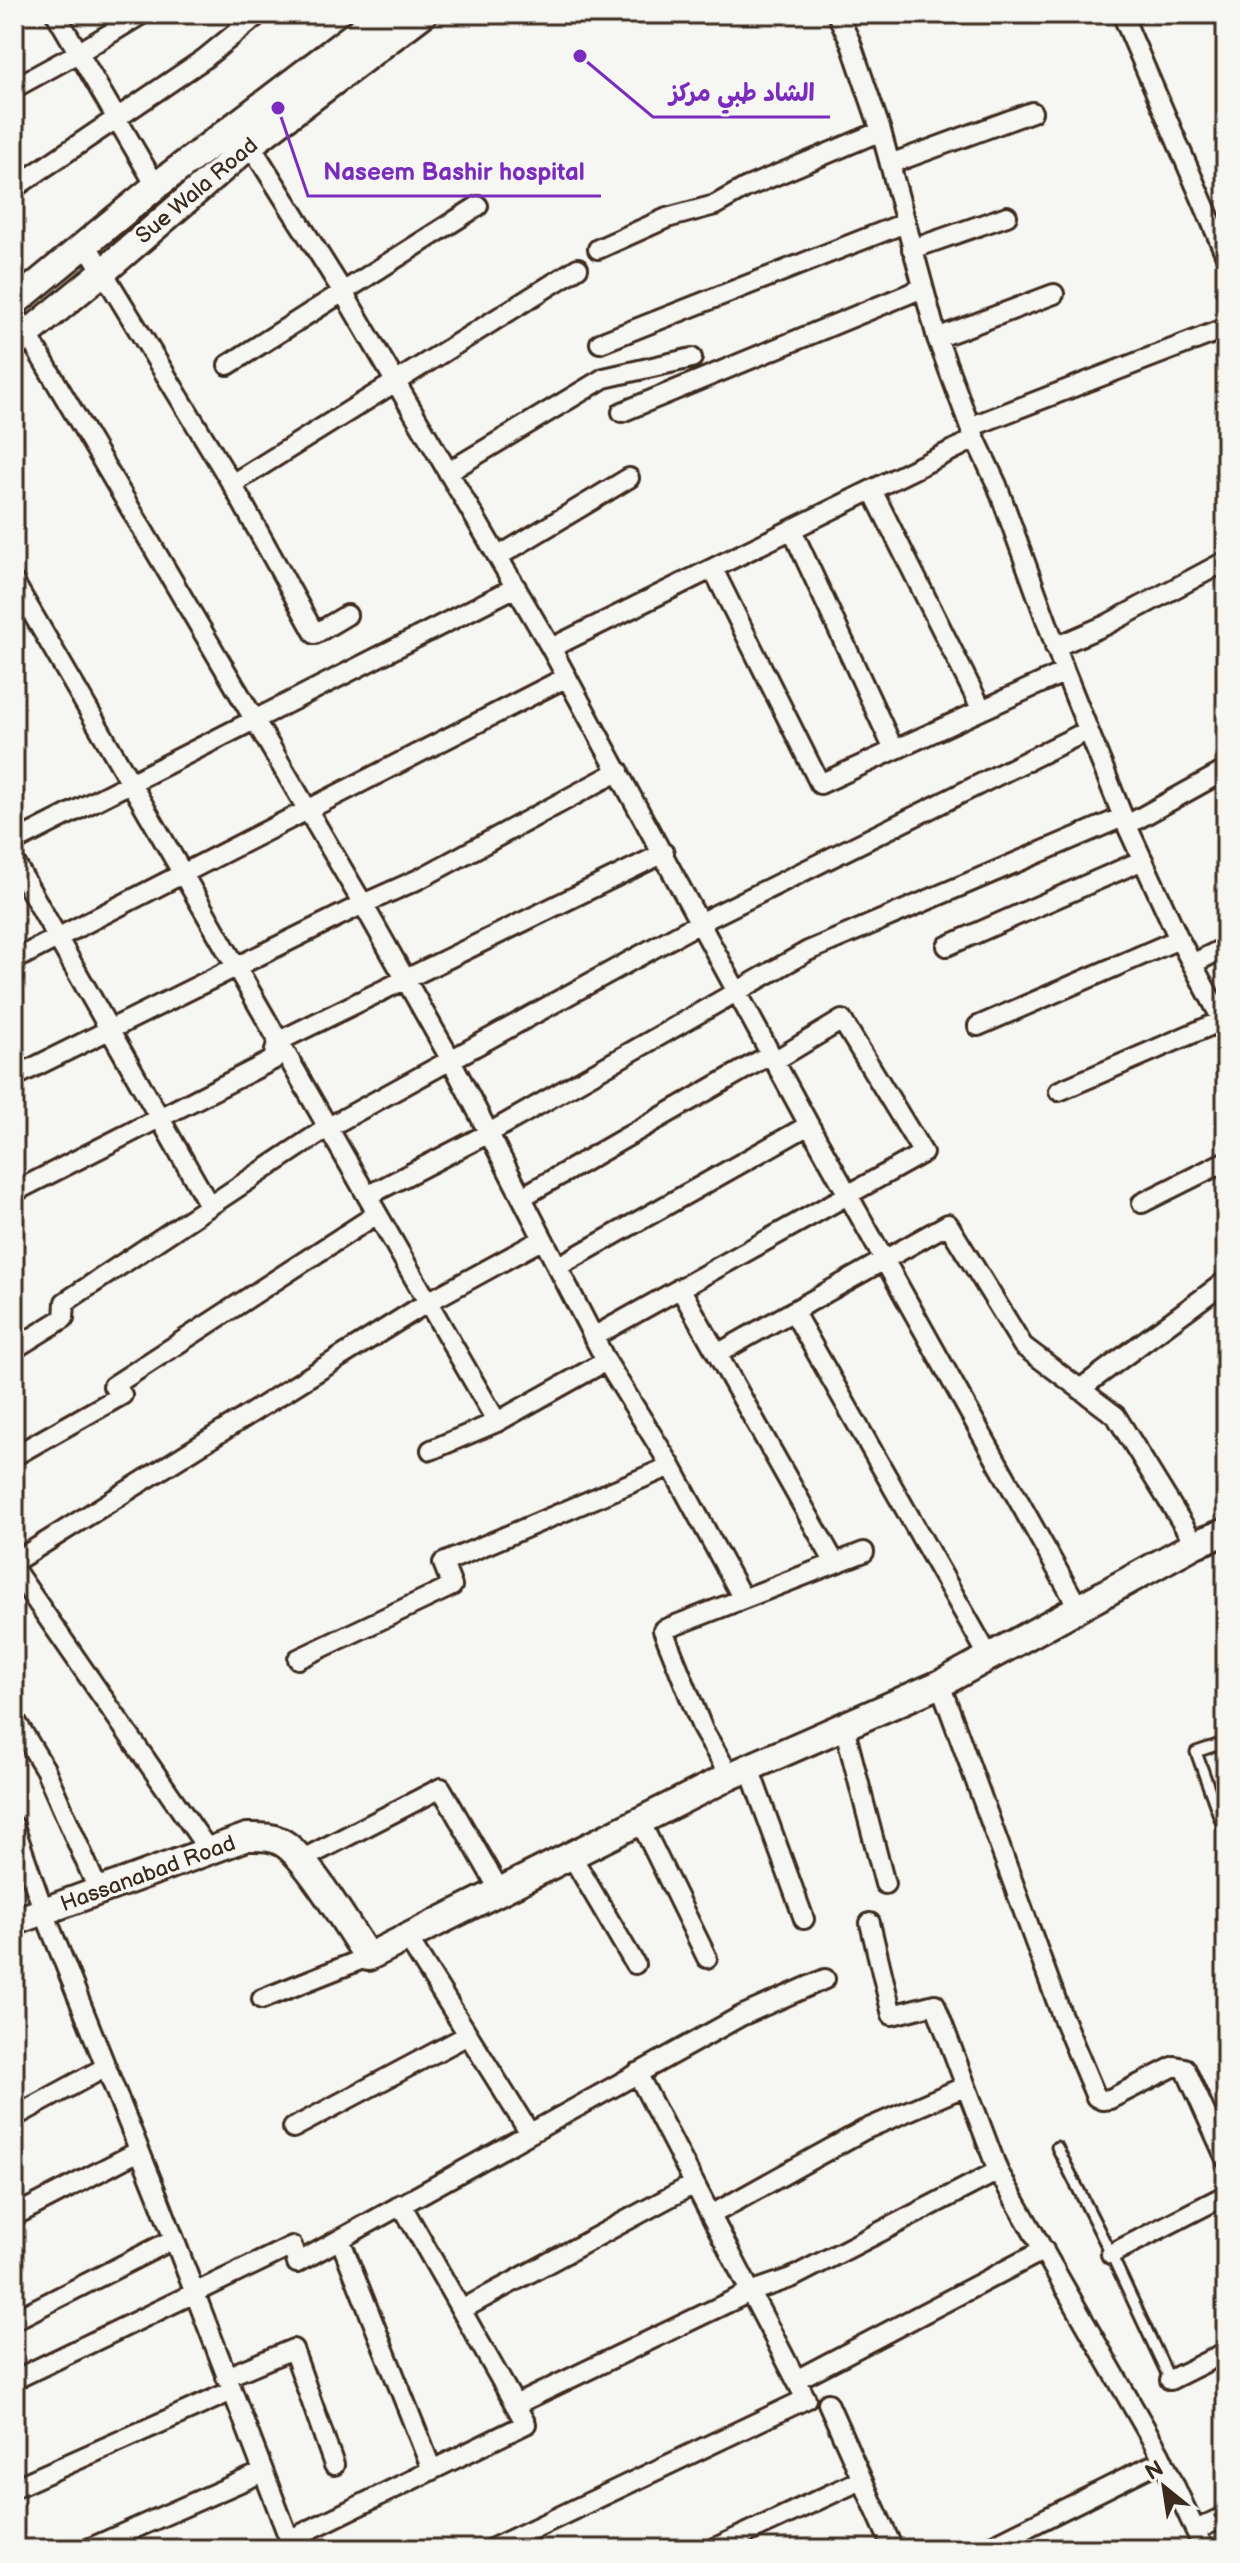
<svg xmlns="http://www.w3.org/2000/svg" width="1240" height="2563" font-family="'Balsamiq Sans','Playpen Sans Arabic',sans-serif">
	<rect width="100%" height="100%" fill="#f6f6f2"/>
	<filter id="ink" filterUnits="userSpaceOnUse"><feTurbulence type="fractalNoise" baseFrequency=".0125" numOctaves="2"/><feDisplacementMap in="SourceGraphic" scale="16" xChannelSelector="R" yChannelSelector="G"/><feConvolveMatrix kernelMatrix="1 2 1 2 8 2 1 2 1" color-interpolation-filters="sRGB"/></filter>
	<g filter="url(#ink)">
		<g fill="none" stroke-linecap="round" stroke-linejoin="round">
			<g stroke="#3b2a1e" stroke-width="15">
				<path id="lane" d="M1226 1742 1196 1752 1226 1835
					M1057 2147 1111 2254 1170 2380"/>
			</g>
			<g stroke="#3b2a1e" stroke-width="24">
				<path id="street" d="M56 14 156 186
					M837 14 850 41 881 131 937 338 970 427 997 485 1065 672 1123 817 1179 939 1226 1027
					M1122 14 1226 256
					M14 88 78 53 142 14
					M246 138 343 292 551 648 809 1125 1078 1607
					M890 164 1032 112
					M14 188 204 59 259 14
					M86 244 232 484 315 634 347 615
					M598 249 667 218 715 205 745 188 881 131
					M912 249 1007 216
					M14 311 363 904 451 1060 606 1361 671 1466 743 1599
					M937 338 1054 294
					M600 343 905 223
					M228 365 478 206
					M622 412 923 288
					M970 427 1216 332
					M448 472 604 378 692 358
					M232 484 578 268
					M872 490 982 710
					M792 530 894 750
					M499 556 629 478
					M713 569 820 784 1065 672
					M14 582C177 860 335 1142 497 1422
					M1055 647 1106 625 1226 561
					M551 648 975 439
					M1127 825 1226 770
					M14 842 516 587
					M14 861 209 1205
					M947 946 1143 860
					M14 960 567 677
					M1192 964 1226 947
					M978 1026 1179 939
					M14 1077 363 904 419 879 619 771
					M1059 1091 1226 1019
					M14 1192 273 1060 277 1042 664 853
					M367 1196 489 1133 808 951 1123 817
					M522 1197 771 1054
					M1142 1203 1226 1161
					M557 1267 809 1125
					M680 1288 835 1563
					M793 1311 989 1657
					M593 1337 923 1153 842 1020 774 1061
					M14 1349 64 1318 65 1302 327 1128 701 922 1087 731
					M717 1354 948 1224 1023 1346 1116 1416 1195 1544
					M1080 1389 1226 1281
					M431 1450 497 1422 606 1361
					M14 1456 122 1395 113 1386 377 1214
					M14 1562 428 1302 543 1239
					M14 1569 209 1851
					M298 1659 452 1586 443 1563 671 1466
					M940 1684 1062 2016 1096 2097 1102 2100 1110 2099 1175 2066 1185 2068 1226 2159
					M14 1718 45 1769 99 1892
					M844 1726 885 1884
					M749 1768 804 1919
					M730 1776 703 1730 663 1630 864 1552
					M640 1821 707 1958
					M14 1826 44 1912 158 2197 293 2549
					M571 1855 635 1964
					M301 1860 441 1788 500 1891
					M870 1923 892 2015 935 2004 998 2171 1160 2454 1204 2549
					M407 1937 529 2132
					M262 1999 368 1957
					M14 2117 106 2067
					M293 2128 468 2035
					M711 2215 864 2130 966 2086
					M14 2216 139 2151
					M340 2239 432 2470
					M1111 2254 1226 2195
					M461 2310 694 2184
					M14 2320 174 2239
					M226 2377 293 2349 334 2465
					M14 2380 292 2246 297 2263 741 2016 825 1979
					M796 2380 1044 2250
					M1170 2380 1226 2352
					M828 2403 893 2549
					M515 2405 750 2292 791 2278 998 2171
					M14 2488 232 2391
					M1196 2530 1226 2516
					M289 2540 526 2424 401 2204
					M88 2549 263 2472
					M491 2549 806 2399 637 2073
					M713 2549 861 2480
					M984 2549 1163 2460"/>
			</g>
			<g stroke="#3b2a1e" stroke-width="32">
				<path id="secondary" d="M14 303 156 186 382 14
					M14 345 104 271 251 144 423 14
					M14 1922 247 1837C260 1837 272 1836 283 1843 307 1857 350 1931 368 1957L730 1776 940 1684 1195 1544 1226 1532"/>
			</g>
			<use href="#lane" stroke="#f6f6f2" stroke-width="9"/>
			<use href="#street" stroke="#f6f6f2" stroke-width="18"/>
			<use href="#secondary" stroke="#f6f6f2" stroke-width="26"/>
		</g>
	</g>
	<g text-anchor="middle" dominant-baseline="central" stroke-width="6" stroke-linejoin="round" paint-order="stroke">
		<g font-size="22" fill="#3b2a1e" stroke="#f6f6f2">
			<text transform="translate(197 191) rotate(-40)">Sue Wala Road</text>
			<text transform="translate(148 1874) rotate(-20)">Hassanabad Road</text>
		</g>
	</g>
	<path fill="none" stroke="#7b2cbf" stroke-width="3" d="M580 56L653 117H830M278 108L308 196H601"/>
	<g fill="#7b2cbf" stroke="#f6f6f2" stroke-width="3">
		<circle cx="580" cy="56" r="8"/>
		<circle cx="278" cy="108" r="8"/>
	</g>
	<g font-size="24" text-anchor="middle" font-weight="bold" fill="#7b2cbf" stroke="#f6f6f2" stroke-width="6" stroke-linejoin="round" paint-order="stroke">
		<text x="742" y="101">الشاد طبي مرکز</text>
		<text x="454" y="180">Naseem Bashir hospital</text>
	</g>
	<rect width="1240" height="2563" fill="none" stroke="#f6f6f2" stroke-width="48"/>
	<rect x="24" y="24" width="1192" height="2515" fill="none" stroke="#3b2a1e" stroke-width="3" filter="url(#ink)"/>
	<g transform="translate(1164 2487) rotate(330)" stroke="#f6f6f2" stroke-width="6" paint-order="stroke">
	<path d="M0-6L14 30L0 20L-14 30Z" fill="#3b2a1e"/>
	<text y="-12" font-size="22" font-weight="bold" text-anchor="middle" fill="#3b2a1e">N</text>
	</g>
</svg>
